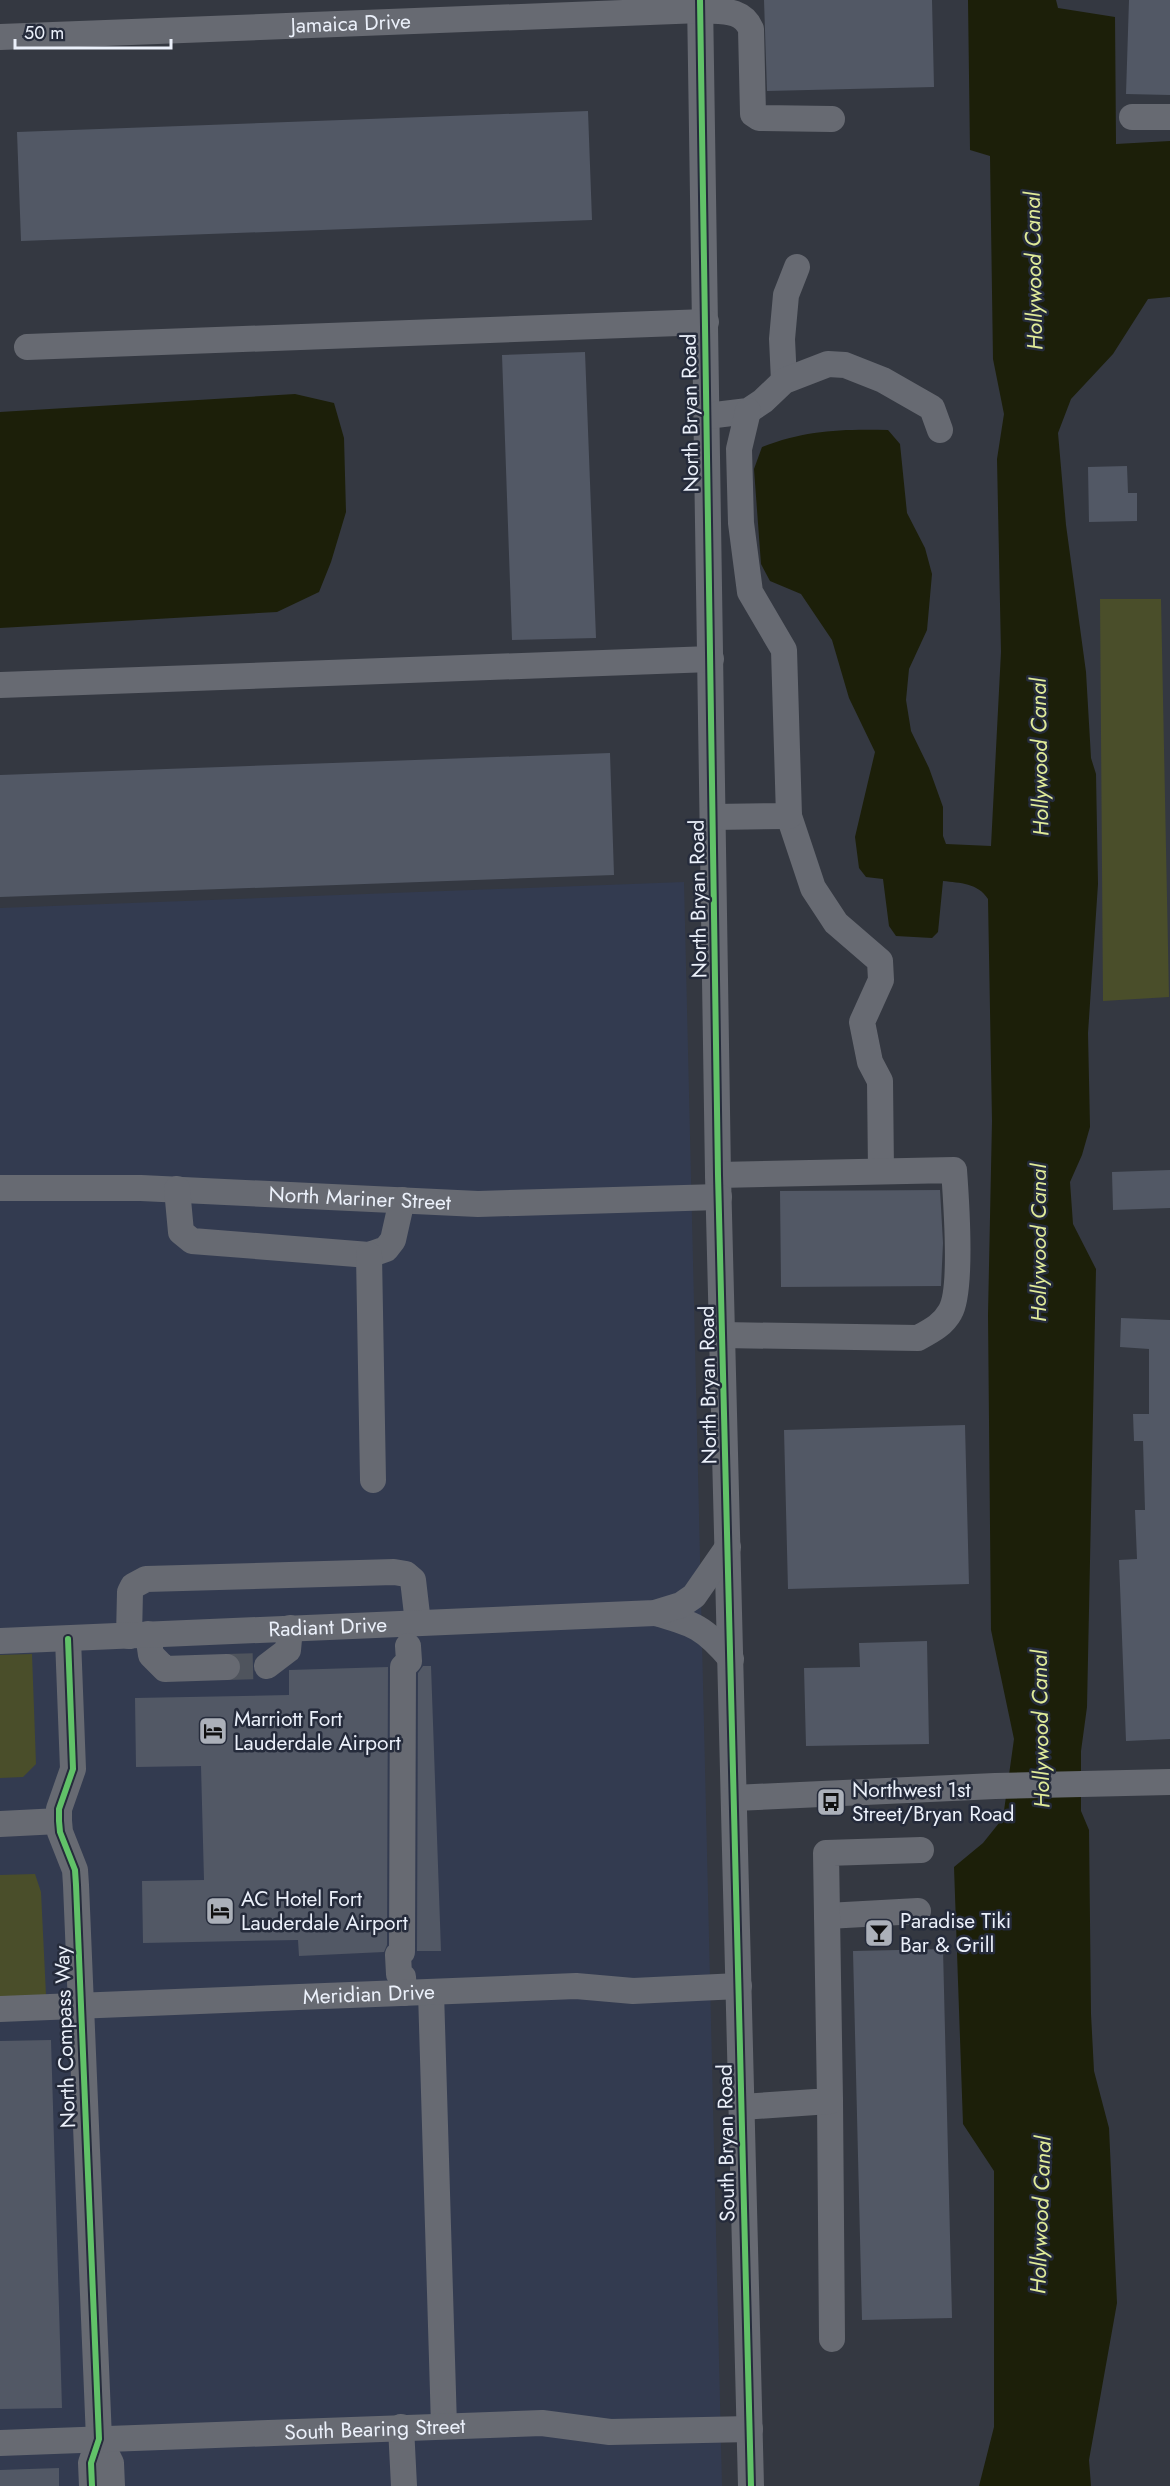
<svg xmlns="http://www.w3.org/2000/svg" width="1170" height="2486" font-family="Jost,sans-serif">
	<rect width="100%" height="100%" fill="#343841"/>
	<path fill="#333b50" d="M684 882 722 2486H0V908Z"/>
	<path fill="#4a4e2a" d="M1100 599H1161L1169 997 1103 1001Z
		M32 1654 36 1764 23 1777 0 1778V1655Z
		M35 1874 41 1892 46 1995 0 1997V1875Z"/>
	<path fill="#1c1f09" d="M968 0H1056L1058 8 1115 17 1116 144 1170 141V297L1148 299 1113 354 1071 399 1058 433 1066 525 1086 672 1091 758 1096 774 1098 884 1088 1033 1090 1127 1082 1155 1070 1182 1073 1224 1096 1269 1087 1707 1081 1751V1811L1089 1830 1091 2014 1094 2071 1109 2128 1117 2303 1089 2460 1091 2486H979L994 2427V2171L963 2124 954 1867 983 1843 1003 1818 1014 1739 991 1630 988 1315 992 1121 988 899C978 883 960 883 943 881L938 932 932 938 896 936 889 926 883 879 866 877 859 868 855 837 875 752 849 698 832 640 801 594 770 581 761 564 754 469 762 447C806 430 841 429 888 430L900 444 907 513 925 548 932 574 927 630 909 669 906 700 911 731 929 768 943 807V836L946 844 991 846 1001 652 997 459 1004 414 993 359 990 156 970 150Z
		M295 394 334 403 344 438 346 512 331 562 319 592 277 612 0 628V412Z"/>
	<path fill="#525865" d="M764 0H932L934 87 767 91Z
		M1129 0H1170V95L1126 94Z
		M588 111 592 220 21 241 17 132Z
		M585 352 596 638 512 640 502 355Z
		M1127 466 1128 493H1137V521L1089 522 1088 467Z
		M610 753 614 875 0 897V775Z
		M1170 1170V1208L1113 1210 1112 1172Z
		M940 1190 943 1243 941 1286 781 1287 780 1191Z
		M1121 1318 1170 1320V1739L1126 1741 1119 1560 1137 1559 1135 1510H1145L1143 1441H1134L1133 1414H1149V1349L1120 1347Z
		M965 1425 969 1584 788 1589 784 1430Z
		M927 1641 929 1744 806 1746 804 1668 860 1667 859 1643Z
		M423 1666H431L441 1951H417L418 1673Z
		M388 1667 387 1945 384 1952 299 1956 298 1940 143 1943 142 1881 204 1880 201 1766 136 1767 135 1698 289 1695V1670Z
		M943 1949 952 2318 862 2320 853 1951Z
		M51 2040 62 2408 0 2409V2041Z
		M59 2468V2486H0V2470Z"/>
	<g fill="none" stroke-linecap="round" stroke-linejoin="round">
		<path stroke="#4f545d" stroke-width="26" stroke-dasharray="26 13" stroke-linecap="butt" d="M227 1667 267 1666"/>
		<g stroke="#676a72" stroke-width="26">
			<path d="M700 0 718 1175 751 2486"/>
			<path id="s1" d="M0 37 701 10C721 12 742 8 751 29L753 114 759 118 832 119"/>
			<path d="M1132 117H1170"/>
			<path d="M27 347 706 322"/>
			<path d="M784 381 782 339 786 295 797 267"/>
			<path d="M707 416 748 411 763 401 784 381 828 364 845 365 883 380 932 408 940 430"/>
			<path d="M0 685 711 659"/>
			<path d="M789 816 813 888 836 923 880 961 881 980 862 1022 870 1062 880 1081 881 1171"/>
			<path d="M713 817 789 816 784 650 750 592 741 523 739 449 748 411"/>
			<path d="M718 1175 954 1170C956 1197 963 1291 950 1312 943 1325 931 1331 918 1338L723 1335"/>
			<path id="s2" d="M0 1188H141L478 1204 719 1197"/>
			<path d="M177 1189 181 1232 192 1241 369 1255 386 1249 393 1240 402 1200"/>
			<path d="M369 1255 373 1480"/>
			<path d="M655 1613C693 1623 705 1628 731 1659"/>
			<path d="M148 1634 151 1655 165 1669 227 1667"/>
			<path d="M129 1636 130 1592 133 1586 146 1579 394 1572 406 1574 413 1580 418 1623"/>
			<path d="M68 1639 73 1769 59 1809V1821L60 1832 75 1870 76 1885 99 2439 91 2463 92 2486"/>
			<path id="s3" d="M0 1641 655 1613 681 1605 694 1596 728 1547"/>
			<path d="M267 1666 288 1650 290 1628"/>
			<path d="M734 1798 995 1786 1170 1782"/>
			<path d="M0 1824 59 1821"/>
			<path d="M827 1916 918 1911"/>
			<path d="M431 1992 444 2426"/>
			<path d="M404 1993 403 1977 399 1974 398 1955 402 1952 403 1667 409 1661 408 1646"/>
			<path id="s4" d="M0 2009 576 1986 633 1991 739 1986"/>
			<path d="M830 2101 832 2339"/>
			<path d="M742 2107 830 2101 826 1853 921 1850"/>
			<path d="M401 2427 404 2486"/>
			<path d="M99 2439 111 2463 112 2486"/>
			<path id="s5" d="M0 2443 542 2423 610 2432 750 2429"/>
		</g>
		<g stroke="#252b3b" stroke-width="10">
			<path id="cycleway" d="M700 0 718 1175 751 2486
				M68 1639 73 1769 59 1809V1821L60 1832 75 1870 76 1885 99 2439 91 2463 92 2486"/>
		</g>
		<use href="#cycleway" stroke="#61c268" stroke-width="6"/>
	</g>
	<defs>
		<g id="hotel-square" transform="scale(1.5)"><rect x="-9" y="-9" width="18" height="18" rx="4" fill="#abb0b9" stroke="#252b3b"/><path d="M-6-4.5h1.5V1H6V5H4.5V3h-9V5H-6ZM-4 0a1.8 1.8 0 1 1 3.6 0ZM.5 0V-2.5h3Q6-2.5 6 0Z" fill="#111"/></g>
		<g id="bus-square" transform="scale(1.5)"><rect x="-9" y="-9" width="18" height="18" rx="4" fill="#abb0b9" stroke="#252b3b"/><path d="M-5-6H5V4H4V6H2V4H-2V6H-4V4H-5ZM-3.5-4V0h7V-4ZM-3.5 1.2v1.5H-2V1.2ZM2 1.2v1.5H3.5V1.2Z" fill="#111"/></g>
		<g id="bar-square" transform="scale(1.5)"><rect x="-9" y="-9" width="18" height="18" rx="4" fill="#abb0b9" stroke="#252b3b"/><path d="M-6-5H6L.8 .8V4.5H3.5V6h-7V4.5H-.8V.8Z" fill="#111"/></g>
	</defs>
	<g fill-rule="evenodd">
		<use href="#hotel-square" x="213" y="1731"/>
		<use href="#bus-square" x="831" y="1802"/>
		<use href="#hotel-square" x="220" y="1911"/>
		<use href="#bar-square" x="879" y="1933"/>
	</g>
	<g text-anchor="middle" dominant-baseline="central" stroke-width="5" stroke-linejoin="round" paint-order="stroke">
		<g font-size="21" fill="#ebf0fa" stroke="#252b3b">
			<text stroke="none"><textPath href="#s1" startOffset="351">Jamaica Drive</textPath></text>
			<text transform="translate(690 413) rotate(-91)">North Bryan Road</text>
			<text transform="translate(698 899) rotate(-91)">North Bryan Road</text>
			<text stroke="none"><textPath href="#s2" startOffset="360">North Mariner Street</textPath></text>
			<text transform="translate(708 1385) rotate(-91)">North Bryan Road</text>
			<text stroke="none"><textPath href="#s3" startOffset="328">Radiant Drive</textPath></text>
			<text stroke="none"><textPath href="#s4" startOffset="369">Meridian Drive</textPath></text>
			<text transform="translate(65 2037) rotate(-92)">North Compass Way</text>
			<text transform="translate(726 2143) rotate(-91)">South Bryan Road</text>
			<text stroke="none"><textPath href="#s5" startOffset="375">South Bearing Street</textPath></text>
		</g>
		<g font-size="21" fill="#ebf0fa" stroke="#252b3b" text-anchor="start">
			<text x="234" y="1719">Marriott Fort<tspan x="234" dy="24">Lauderdale Airport</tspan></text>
			<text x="852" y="1790">Northwest 1st<tspan x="852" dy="24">Street/Bryan Road</tspan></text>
			<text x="241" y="1899">AC Hotel Fort<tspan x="241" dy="24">Lauderdale Airport</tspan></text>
			<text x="900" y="1921">Paradise Tiki<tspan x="900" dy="24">Bar &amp; Grill</tspan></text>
		</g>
		<g font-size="22" font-style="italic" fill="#e0eb99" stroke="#252b3b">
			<text transform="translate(1033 271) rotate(-91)">Hollywood Canal</text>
			<text transform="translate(1039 757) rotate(-91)">Hollywood Canal</text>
			<text transform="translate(1038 1243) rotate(-90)">Hollywood Canal</text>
			<text transform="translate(1040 1729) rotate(-91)">Hollywood Canal</text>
			<text transform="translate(1040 2215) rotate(-88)">Hollywood Canal</text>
		</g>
	</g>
	<path d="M15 39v9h156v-9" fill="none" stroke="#ebf0fa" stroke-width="3"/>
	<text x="24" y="39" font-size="18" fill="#ebf0fa" stroke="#252b3b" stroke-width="4.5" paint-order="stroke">50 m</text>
</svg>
